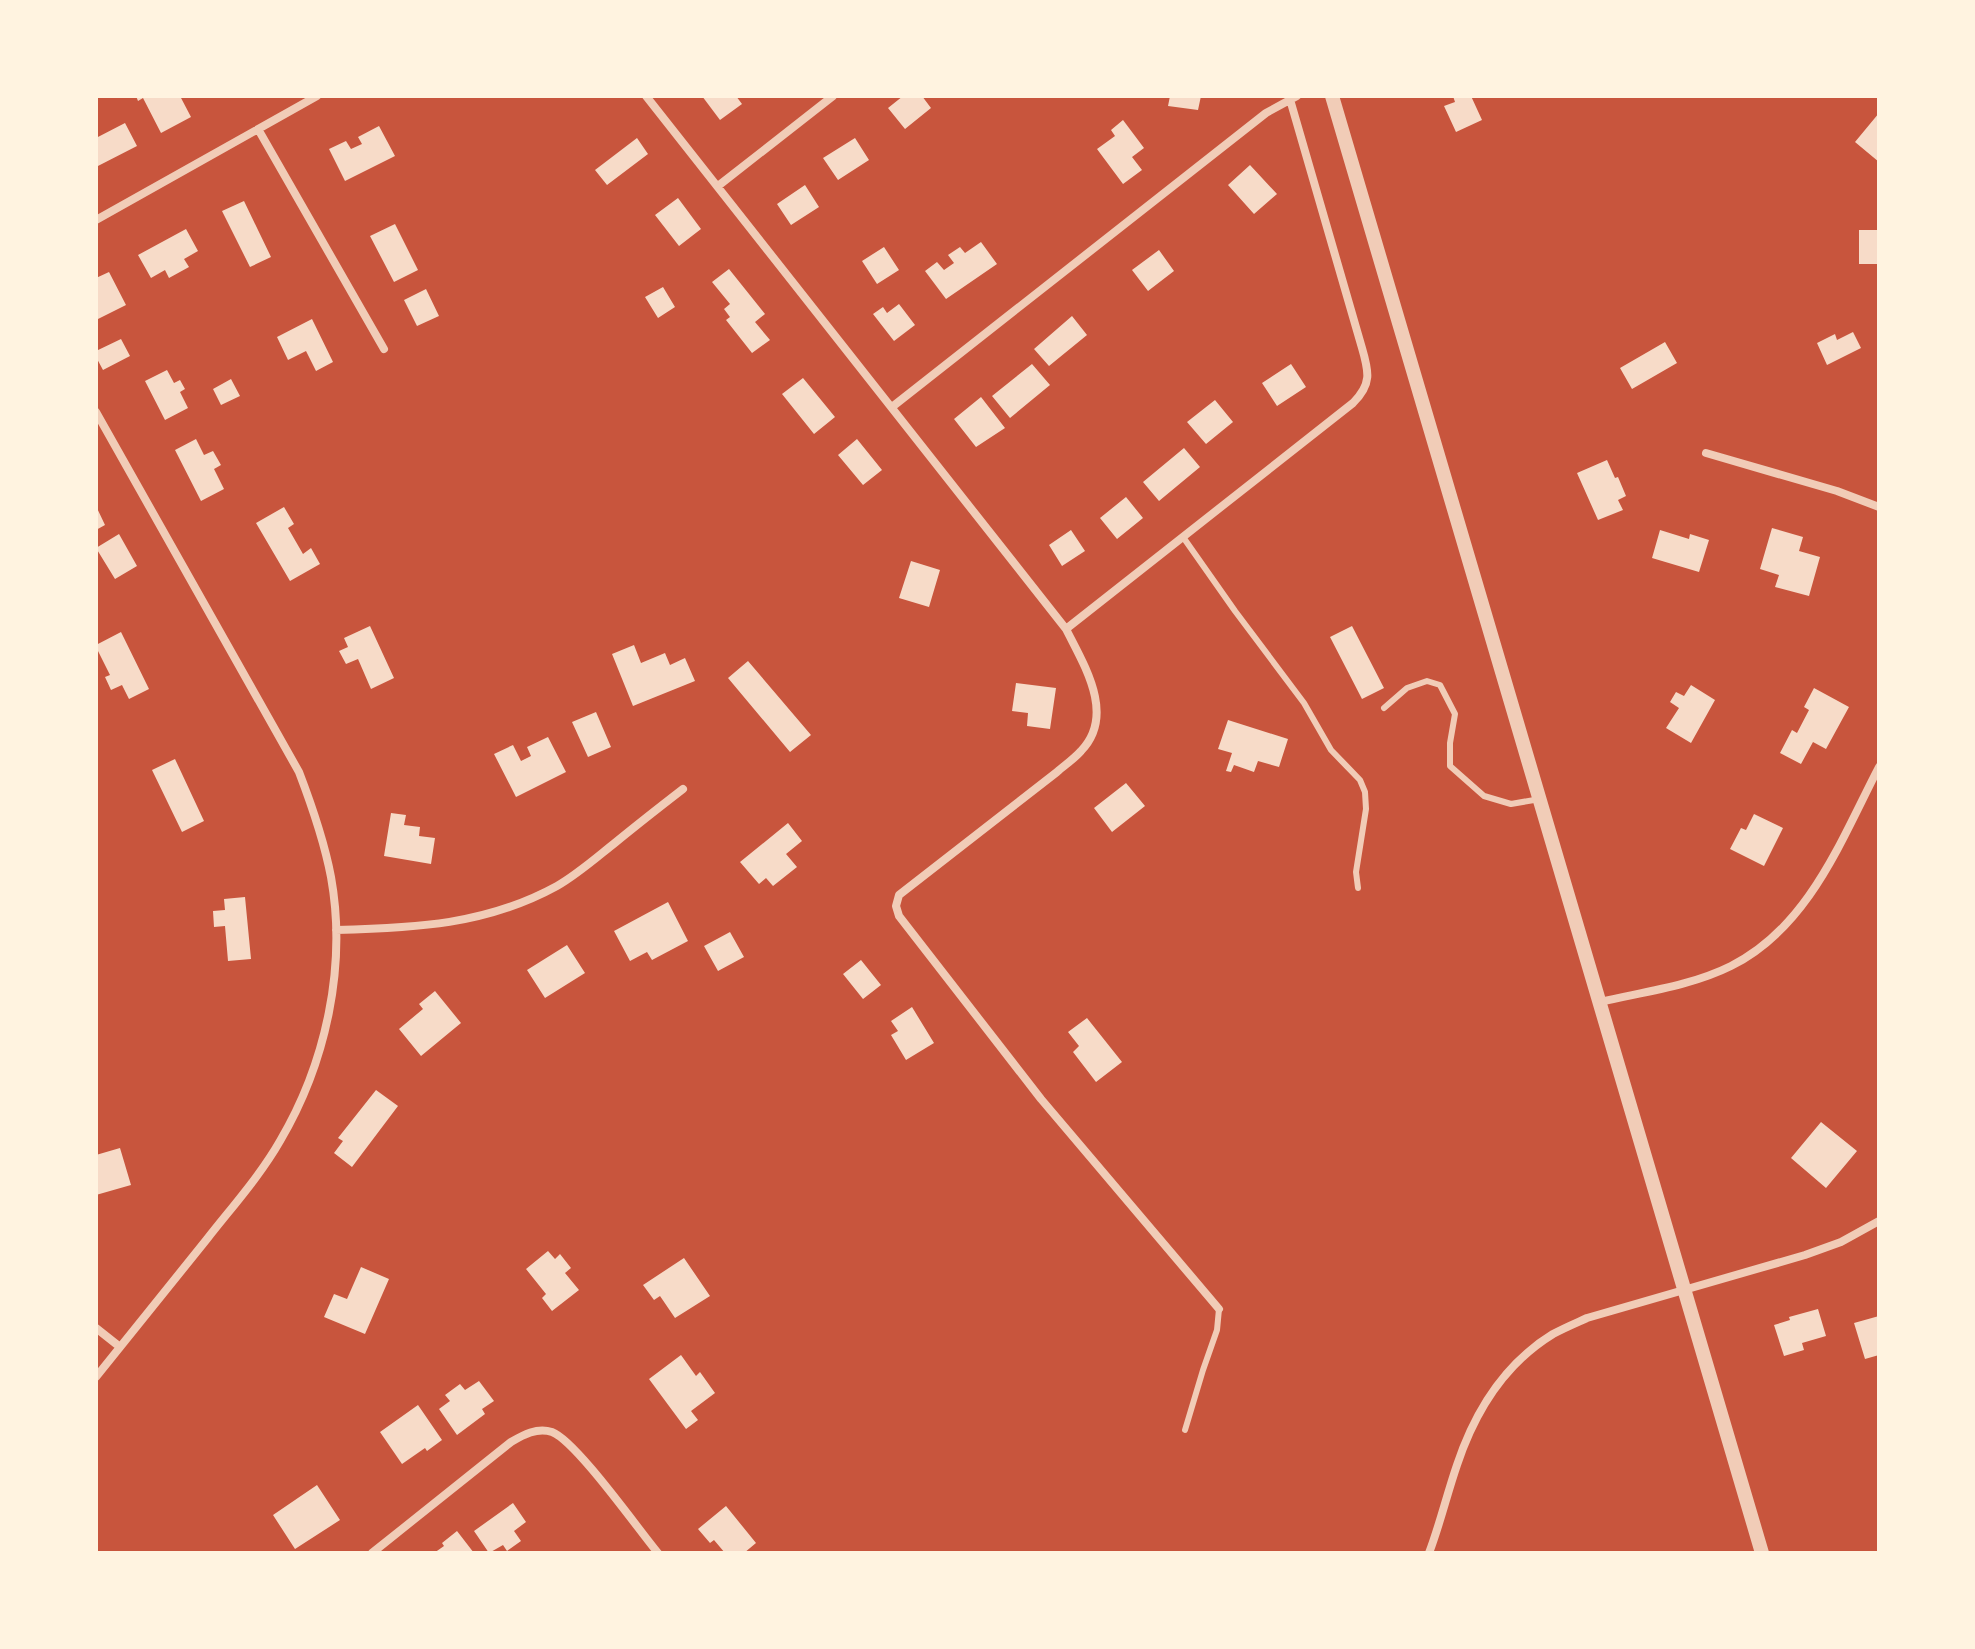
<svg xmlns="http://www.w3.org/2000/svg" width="1975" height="1649" font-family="'PT Sans',sans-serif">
	<rect width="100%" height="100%" fill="#c8553d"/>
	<path fill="#f7dbc8" d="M136 96H180L191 117 161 133 143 98 138 101Z
		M702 96H736L742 104 720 120Z
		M903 96H922L931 108 905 129 888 108Z
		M1170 96H1201L1198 110 1168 106Z
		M1453 96H1471L1482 120 1456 132 1444 106 1455 102Z
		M1879 113V162L1855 142Z
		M1123 120 1144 148 1132 157 1142 170 1123 184 1097 149 1115 136 1111 130Z
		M125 123 137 146 96 167V138Z
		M379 126 395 156 345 181 329 149 346 141 351 149 362 144 358 137Z
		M637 138 648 154 607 185 595 170Z
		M855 138 869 160 838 180 823 158Z
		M1250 165 1277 194 1254 214 1228 185Z
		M805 185 819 207 791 225 777 204Z
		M678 198 701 229 679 246 655 215Z
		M244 201 271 257 250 267 222 211Z
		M395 224 418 270 394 282 370 236Z
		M186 229 198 251 184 259 189 267 169 278 165 270 151 278 138 255Z
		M1859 230H1879V264H1859Z
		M981 242 997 264 946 299 925 271 937 262 944 270 954 263 948 255 960 247 965 253Z
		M884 247 899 270 877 284 862 261Z
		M1159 250 1174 271 1148 291 1132 270Z
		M729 269 765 314 755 322 770 340 752 353 726 320 730 317 724 309 730 304 712 282Z
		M109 272 126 305 96 320V278Z
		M663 287 675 307 658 318 645 297Z
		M426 289 439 316 417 326 404 300Z
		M899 304 915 325 894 341 873 314 883 307 887 313Z
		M1072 316 1087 335 1049 366 1034 349Z
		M312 319 333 362 316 371 306 351 288 360 277 337Z
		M1853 332 1861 348 1827 365 1817 343 1835 334 1837 340Z
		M121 339 130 356 103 370 96 357V351Z
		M1665 342 1677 363 1632 389 1620 368Z
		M1032 364 1050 385 1010 418 992 396Z
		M1291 364 1306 387 1277 406 1262 383Z
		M167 370 174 383 180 380 185 389 180 392 188 408 165 420 145 381Z
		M803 378 835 417 814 434 782 394Z
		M231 379 240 396 221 405 213 389Z
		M981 397 1005 428 976 447 954 419Z
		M1215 400 1233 422 1206 444 1187 422Z
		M196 439 204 455 213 451 221 465 214 469 224 489 201 501 175 450Z
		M857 439 882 470 863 485 838 455Z
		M1184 448 1200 467 1159 501 1143 482Z
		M1607 460 1615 478 1618 477 1626 496 1618 500 1623 510 1598 520 1577 473Z
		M1126 497 1143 518 1117 539 1100 518Z
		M96 506 105 525 96 530Z
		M284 507 294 524 288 528 303 554 311 548 320 564 290 581 256 523Z
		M1772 528 1803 537 1799 551 1820 557 1809 596 1775 587 1779 575 1760 569Z
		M1071 530 1085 551 1062 566 1049 545Z
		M1660 530 1689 539 1690 534 1709 540 1699 572 1652 558Z
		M119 534 137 566 115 579 96 548Z
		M911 561 940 570 929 607 899 598Z
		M370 626 394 678 371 689 358 659 346 664 339 651 348 647 344 638Z
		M1352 626 1384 688 1362 699 1330 637Z
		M121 632 149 689 129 699 122 685 111 690 105 677 110 675 96 647V645Z
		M634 645 641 663 665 653 670 665 685 658 695 681 633 706 612 654Z
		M748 661 811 735 790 752 728 678Z
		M1016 683 1056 688 1050 729 1027 726 1028 713 1012 711Z
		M1691 685 1715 700 1691 743 1666 728 1679 708 1670 702 1676 692 1684 696Z
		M1814 688 1849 707 1826 749 1813 742 1801 764 1780 753 1792 730 1797 733 1809 710 1804 707Z
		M596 712 611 747 588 757 572 722Z
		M1228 720 1288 739 1279 767 1258 761 1254 772 1234 765 1231 772 1226 771 1232 753 1218 749Z
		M548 737 566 772 516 797 494 754 513 745 521 761 531 756 527 747Z
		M175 759 204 821 182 832 152 770Z
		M1126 783 1145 806 1112 832 1094 808Z
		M391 813 406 815 404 825 420 827 419 836 435 838 431 864 384 856Z
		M1754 814 1783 828 1764 866 1730 849 1741 828 1746 830Z
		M788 823 802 841 786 854 797 867 773 886 766 878 759 884 740 862Z
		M245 897 251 959 228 961 225 926 214 927 213 911 225 910 224 899Z
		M668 902 688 941 652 960 647 952 630 961 614 931Z
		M730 932 744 957 718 971 704 946Z
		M567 945 585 973 545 998 527 970Z
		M861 960 881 985 863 999 843 974Z
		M435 991 461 1023 421 1056 399 1029 423 1009 419 1004Z
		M912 1007 934 1043 906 1060 891 1035 898 1031 891 1021Z
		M1087 1018 1122 1062 1096 1082 1073 1052 1079 1046 1068 1032Z
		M376 1090 398 1106 352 1167 334 1153 343 1141 338 1138Z
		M1821 1122 1857 1151 1826 1188 1791 1158Z
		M120 1148 131 1185 96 1195V1155Z
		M548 1251 555 1259 560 1254 571 1268 565 1273 579 1290 552 1311 542 1298 546 1294 526 1269Z
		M684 1258 710 1296 675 1318 660 1296 654 1300 643 1285Z
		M361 1267 389 1279 365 1334 324 1317 334 1294 347 1299Z
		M1818 1309 1826 1336 1802 1343 1804 1350 1784 1356 1774 1325 1790 1320 1789 1317Z
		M1879 1316V1355L1865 1359 1854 1323Z
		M681 1355 696 1376 700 1372 715 1393 691 1411 698 1420 686 1429 649 1379Z
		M479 1381 494 1401 482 1409 485 1414 457 1435 439 1409 450 1401 445 1395 460 1384 465 1390Z
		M418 1405 442 1440 427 1451 425 1448 402 1464 380 1432Z
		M317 1485 340 1520 295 1549 273 1515Z
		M513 1503 526 1522 514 1531 521 1541 507 1551 503 1545 489 1553 474 1531Z
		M726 1506 756 1543 744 1553H725L714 1540 710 1543 698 1529Z
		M457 1531 474 1553H434L444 1546 442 1543Z"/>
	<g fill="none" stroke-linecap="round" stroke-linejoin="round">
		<path stroke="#f1ccb7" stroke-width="6" d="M1183 537 1235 611 1304 703 1331 750 1360 780 1365 792 1366 809 1356 872 1358 888
			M1384 708 1407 688 1427 681 1440 685 1455 714 1450 743V766L1484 796 1511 804 1540 799
			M1185 1430 1203 1370 1217 1330 1219 1309"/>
		<path stroke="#f1ccb7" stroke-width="8" d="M646 96 1066 629C1084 665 1116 715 1081 751 1074 759 1065 765 1057 772L899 895 896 906 899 916 1041 1099 1219 1309
			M258 129 384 349
			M718 186 833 96
			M96 220 317 96
			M892 407 1266 113 1297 96
			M96 412 299 772C312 806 324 840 331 877 347 966 326 1063 280 1141 260 1176 232 1207 207 1239 170 1285 133 1331 96 1377
			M1706 453 1837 491 1879 507
			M1066 629 1353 403C1372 384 1369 372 1362 348L1289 96
			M336 930C415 928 486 925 557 886 578 874 597 857 616 842 638 824 661 806 683 789
			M1600 1002C1643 992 1691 986 1731 966 1809 927 1841 840 1879 767
			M96 1328 120 1347
			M372 1553 511 1442C523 1435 537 1427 552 1432 576 1441 638 1529 658 1553
			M1429 1553C1440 1524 1447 1494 1457 1465 1475 1411 1504 1364 1553 1334 1564 1328 1576 1323 1587 1318L1805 1255 1841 1242 1879 1221"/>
		<path stroke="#f1ccb7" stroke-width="14" d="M1332 96 1762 1553"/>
	</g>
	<rect width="1975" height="1649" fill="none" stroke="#fff3e0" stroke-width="196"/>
</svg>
